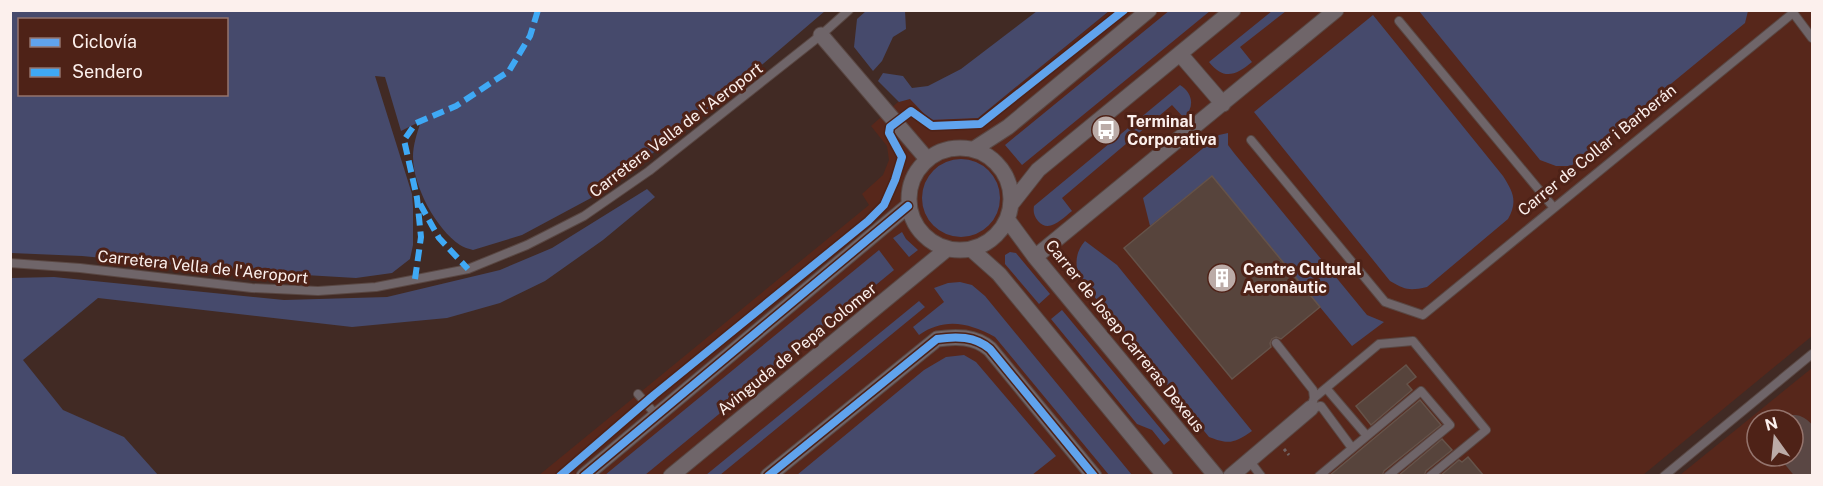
<svg xmlns="http://www.w3.org/2000/svg" width="1823" height="486" font-family="'Public Sans',sans-serif">
	<rect width="100%" height="100%" fill="#412a24"/>
	<path fill="#57271b" fill-rule="evenodd" d="M1109 11H1812V336L1643 475 538 476 869 205 862 194 883 175 889 160 887 146 871 126 898 102 910 99 978 118Z
		M1812 368V475H1680ZM1757 420H1793V456H1757Z"/>
	<path fill="#464a6c" fill-rule="evenodd" d="M1170 10 1210 11 1022 165 1005 145Z
		M10 11 11 10 825 11 690 126 591 198 522 235 473 250C469 249 463 247 460 245 436 229 413 186 413 157 413 145 417 133 421 121L401 131 385 77 375 76 412 194 413 207V245L410 259 392 273 356 278 252 272 82 256 11 253ZM20 20H226V94H20Z
		M866 11H905L906 29 893 37 882 61 873 71 854 47 857 19Z
		M1037 11H1109L978 118 930 120 910 99 899 102 878 81 883 73 903 76 912 88 928 86 961 69Z
		M1272 11H1286L1240 47 1252 62C1236 75 1224 81 1209 62Z
		M1419 11H1748L1745 23 1571 166H1556L1540 160Z
		M1373 15 1503 176C1513 192 1518 201 1508 219L1427 287C1409 291 1406 290 1390 281L1254 112Z
		M1180 85C1193 93 1195 107 1184 118L1172 105 1062 198 1072 211C1063 218 1049 234 1038 221 1034 216 1033 212 1034 206Z
		M1228 133V145L1234 153 1367 315 1384 322 1352 346 1212 176 1150 226 1143 198 1219 135Z
		M922 198a39 39 0 1 1 78 0a39 39 0 1 1-78 0Z
		M647 189 655 197 603 240 545 281 500 303 447 318 352 327 98 298 23 360 63 410 124 437 158 475H11V278L54 277 284 300 387 297 500 270 552 248Z
		M902 232 906 239 918 250 909 257 893 238Z
		M1085 241 1117 265 1252 431C1235 443 1229 445 1209 437L1079 278C1075 263 1075 253 1085 241Z
		M879 250 894 270 645 475H605Z
		M1010 252 1016 253 1050 294 1039 304 1005 264V255Z
		M960 282 972 285 985 296 1132 475H1109L995 337C969 323 945 317 919 335L913 327 944 302 934 288 948 283Z
		M919 301 925 307 720 475H706Z
		M1062 310 1170 440 1164 445 1152 430 1137 424 1051 319Z
		M964 355 976 362 1056 456 1032 475H797L924 370 946 357Z"/>
	<g fill="none" stroke-linecap="round" stroke-linejoin="round">
		<path stroke="#5a4744" stroke-width="46" d="M1793 438 1812 461"/>
	</g>
	<path fill="#57443c" stroke="#65534a" stroke-width="1.5" d="M1212 176 1320 307 1281 339 1276 337 1272 339 1270 343 1271 347 1232 379 1124 248Z
		M1406 365 1416 377 1407 384 1412 390 1371 425 1356 406Z
		M1420 400 1441 425 1384 471 1382 476H1329Z
		M1442 439 1452 450 1426 471 1424 476H1398Z
		M1468 457 1484 476H1440L1459 460 1462 462Z"/>
	<g fill="none" stroke-linecap="round" stroke-linejoin="round">
		<g stroke="#594743" stroke-width="10">
			<path id="service" d="M1791 10 1812 38
				M1399 21 1554 208
				M1251 140 1385 302 1423 315 1793 13
				M10 263 80 268 252 288 318 291 376 287 468 269 527 245 584 216 649 171 821 35 849 10
				M1276 343 1313 390 1314 398
				M1326 388 1367 436
				M638 394 656 415
				M1352 448 1321 406 1311 408 1314 398 1379 344 1413 341 1486 430 1430 476
				M1249 460 1261 476
				M1319 476 1421 391 1450 425 1388 476
				M1664 476 1812 354"/>
		</g>
		<g stroke="#594743" stroke-width="17">
			<path id="minor" d="M821 35 927 159
				M1180 54 1223 104
				M909 199a51 51 0 1 1 102 0a51 51 0 1 1-102 0Z
				M974 149 1008 127 1149 10
				M1012 203 1038 170 1233 10
				M1007 219 1035 257 1216 476
				M972 250 999 274 1165 476
				M1035 257 1336 10
				M584 476 908 206
				M671 476 947 249
				M768 476 937 339C956 336 975 336 990 349L1094 476
				M1231 476 1311 408"/>
		</g>
		<path stroke="#716364" stroke-width="3" stroke-dasharray="3 3" stroke-linecap="butt" d="M1284 449 1289 455"/>
		<use href="#service" stroke="#6f6569" stroke-width="8"/>
		<use href="#minor" stroke="#6f6569" stroke-width="15"/>
		<path stroke="#3fa9f5" stroke-width="6" stroke-dasharray="12 6" stroke-linecap="butt" d="M420 204 439 238 468 269
			M415 279 421 237 417 198 404 140 416 123 456 106 509 71 530 36 538 10"/>
		<g stroke="#4e2217" stroke-width="11">
			<path id="cycleway" d="M560 476 654 395 868 221 884 205 895 180 902 157 889 133 890 127 911 111 932 126 980 124 1124 10
				M584 476 908 206
				M768 476 937 339C956 336 975 336 990 349L1094 476"/>
		</g>
		<use href="#cycleway" stroke="#60a3ed" stroke-width="8"/>
	</g>
	<defs>
		<g id="bus-disc" transform="scale(1.5)"><circle r="9.5" fill="#bbaba7" stroke="#4e2217"/><path d="M-5-6H5V4H4V6H2V4H-2V6H-4V4H-5ZM-3.5-4V0h7V-4ZM-3.5 1.2v1.5H-2V1.2ZM2 1.2v1.5H3.5V1.2Z" fill="#fff"/></g>
		<g id="building-disc" transform="scale(1.5)"><circle r="9.5" fill="#bbaba7" stroke="#4e2217"/><path d="M-4-6H4V6H1V3H-1V6H-4ZM-2.5-4.3h1.7v1.8h-1.7ZM.8-4.3h1.7v1.8H.8ZM-2.5-1h1.7V.8h-1.7ZM.8-1h1.7V.8H.8Z" fill="#fff"/></g>
	</defs>
	<g fill-rule="evenodd">
		<use href="#bus-disc" x="1106" y="130"/>
		<use href="#building-disc" x="1222" y="278"/>
	</g>
	<g text-anchor="middle" dominant-baseline="central" stroke-width="6" stroke-linejoin="round" paint-order="stroke">
		<g font-size="16" font-weight="bold" fill="#fcf0ed" stroke="#4e2217" text-anchor="start">
			<text x="1127" y="121">Terminal<tspan x="1127" dy="18">Corporativa</tspan></text>
			<text x="1243" y="269">Centre Cultural<tspan x="1243" dy="18">Aeronàutic</tspan></text>
		</g>
		<g font-size="16" fill="#fcf0ed" stroke="#4e2217">
			<text transform="translate(676 130) rotate(-37)">Carretera Vella de l'Aeroport</text>
			<text transform="translate(1597 150) rotate(-39)">Carrer de Collar i Barberán</text>
			<text transform="translate(203 267) rotate(6)">Carretera Vella de l'Aeroport</text>
			<text transform="translate(1125 336) rotate(51)">Carrer de Josep Carreras Dexeus</text>
			<text transform="translate(797 349) rotate(-39)">Avinguda de Pepa Colomer</text>
		</g>
	</g>
	<rect width="1823" height="486" fill="none" stroke="#fcf0ed" stroke-width="24"/>
	<rect x="18" y="18" width="210" height="78" fill="#4e2217" stroke="#94746d" stroke-width="1.5"/>
	<rect x="30" y="38" width="30" height="9" fill="#60a3ed" stroke="#94746d" stroke-width="1.5"/>
	<text x="72" y="48" font-size="18" fill="#fcf0ed">Ciclovía</text>
	<rect x="30" y="68" width="30" height="9" fill="#3fa9f5" stroke="#94746d" stroke-width="1.5"/>
	<text x="72" y="78" font-size="18" fill="#fcf0ed">Sendero</text>
	<g transform="translate(1775 438) rotate(345)"><circle r="28" fill="#4e2217" stroke="#94746d" stroke-width="1.5"/>
	<path d="M0-4.5L10 22L0 15L-10 22Z" fill="#bbaba7"/>
	<text y="-9" font-size="16" font-weight="bold" text-anchor="middle" fill="#fcf0ed">N</text>
	</g>
</svg>
